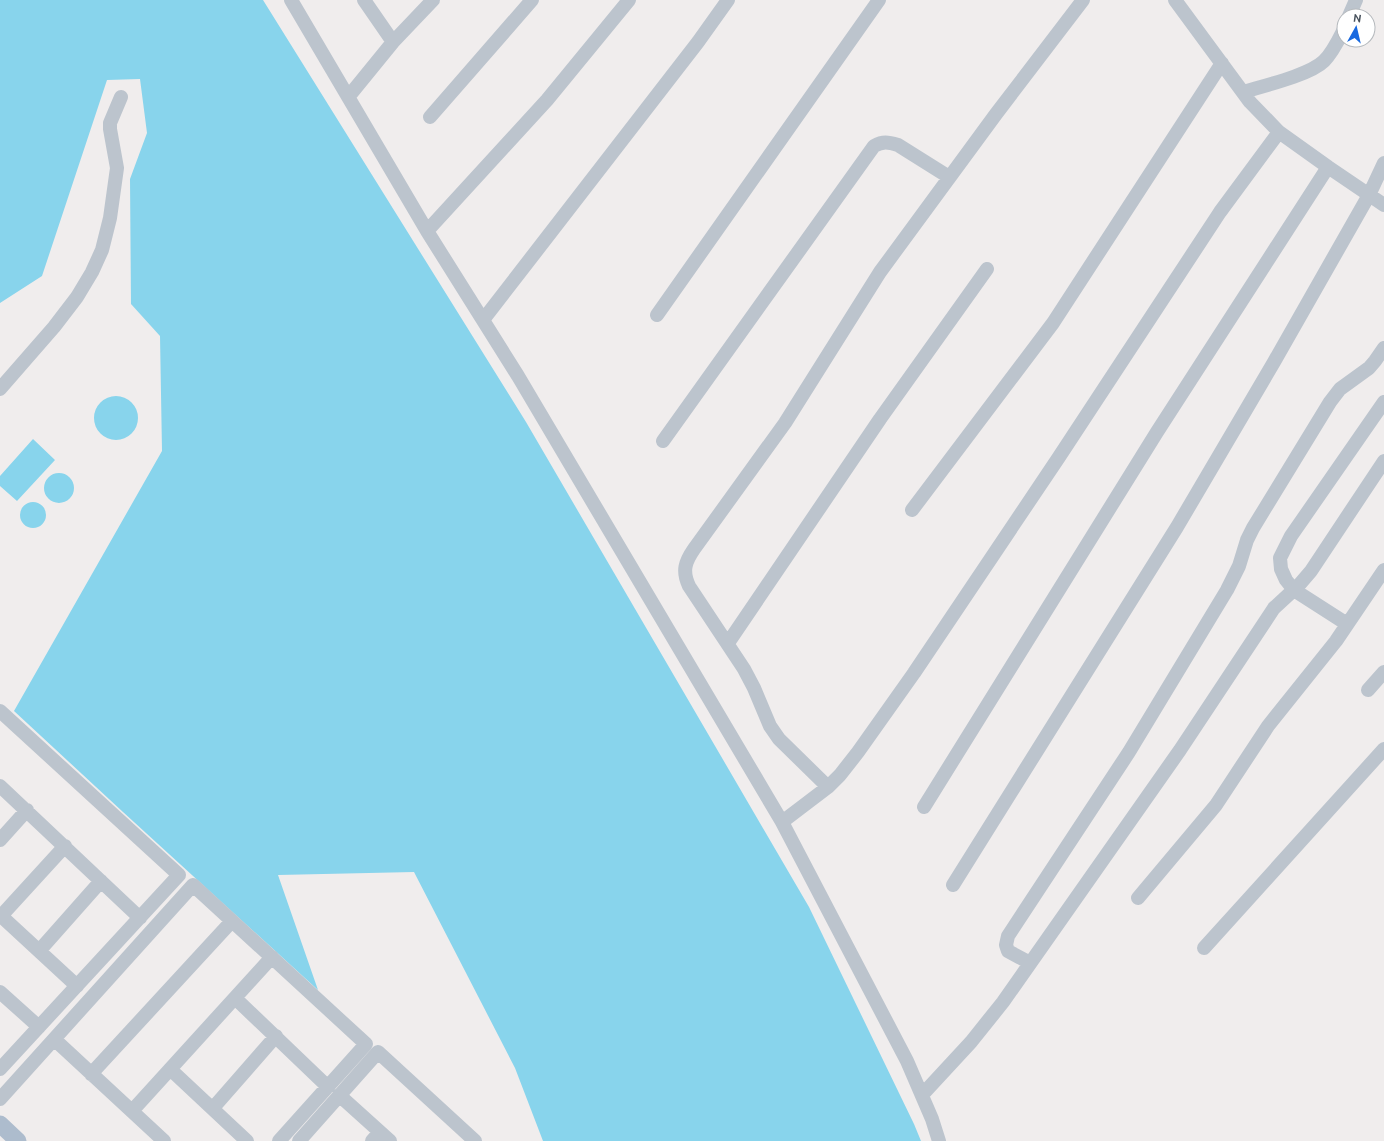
<svg xmlns="http://www.w3.org/2000/svg" width="1384" height="1141" font-family="Ubuntu,sans-serif">
	<rect width="100%" height="100%" fill="#f0eded"/>
	<path fill="#88d4ec" d="M0 0H263L526 422 809 907 914 1124 921 1141H543L515 1068 414 872 278 875 318 990 123 812 14 711 162 451 160 336 131 304 130 179 147 133 140 79 107 80 42 276 0 303Z
		M94 418a22 22 0 1 1 44 0a22 22 0 1 1-44 0Z
		M33 439 55 460 17 501 0 486V476Z
		M44 488a15 15 0 1 1 30 0a15 15 0 1 1-30 0Z
		M20 515a13 13 0 1 1 26 0a13 13 0 1 1-26 0Z"/>
	<g fill="none" stroke-linecap="round" stroke-linejoin="round">
		<path stroke="#bcc4cd" stroke-width="14" d="M291 0 427 231 518 376 782 822 907 1061 932 1119 939 1141
			M364 0 393 42
			M1175 0 1250 102 1279 132 1328 167 1384 205
			M1349 16 1356 0
			M1243 92C1263 86 1310 75 1324 61 1333 52 1339 39 1344 29
			M349 96 393 42 433 0
			M430 117 532 0
			M427 231 547 100 629 0
			M657 315 879 0
			M483 320 698 42 728 0
			M0 389 54 327 77 297 92 272 102 250 110 218 117 168 110 129V123L121 97
			M663 441 874 146C883 141 888 142 898 145L949 177
			M912 510 1053 323 1222 63
			M1347 624 1294 590 1286 580 1281 569 1280 558 1291 536 1384 402
			M728 643 880 419 987 269
			M1368 690 1384 672
			M0 711 179 875 0 1069
			M0 786 140 918
			M828 787 779 739 770 726 754 688 744 669 689 586C682 571 685 562 694 549L785 423 880 272 996 114 1083 0
			M924 807 1157 432 1328 167
			M782 822 828 787 840 775 858 752 914 673 1059 457 1220 212 1279 132
			M0 840 27 810
			M953 885 1177 527 1274 362 1369 195 1384 163
			M1138 898 1216 805 1268 726 1336 641 1384 570
			M0 915 77 986
			M1 916 65 846
			M1204 948 1384 749
			M39 951 101 881
			M1030 963 1008 951 1006 945 1008 936 1129 752 1227 590 1239 566 1247 540 1253 528 1330 402 1340 389 1369 368 1375 361 1384 348
			M0 992 39 1027
			M235 998 328 1087
			M54 1039 164 1141
			M170 1069 247 1141
			M91 1074 232 921
			M339 1095 390 1141
			M922 1095 971 1042 1003 1002 1180 750 1274 608 1299 585 1311 571 1384 461
			M0 1099 193 885 366 1044 279 1141
			M213 1108 276 1036
			M132 1111 272 957
			M299 1141 378 1052 475 1141
			M372 1141 380 1132"/>
		<path stroke="#adbccd" stroke-width="17" d="M0 1124 18 1141"/>
	</g>
	<g transform="translate(1356 28) rotate(8)"><circle r="19" fill="#ffffff" stroke="#b5b9bd"/>
	<path d="M0-3L7 15L0 10L-7 15Z" fill="#1869e0"/>
	<text y="-6" font-size="11" font-weight="bold" text-anchor="middle" fill="#46505b">N</text>
	</g>
</svg>
